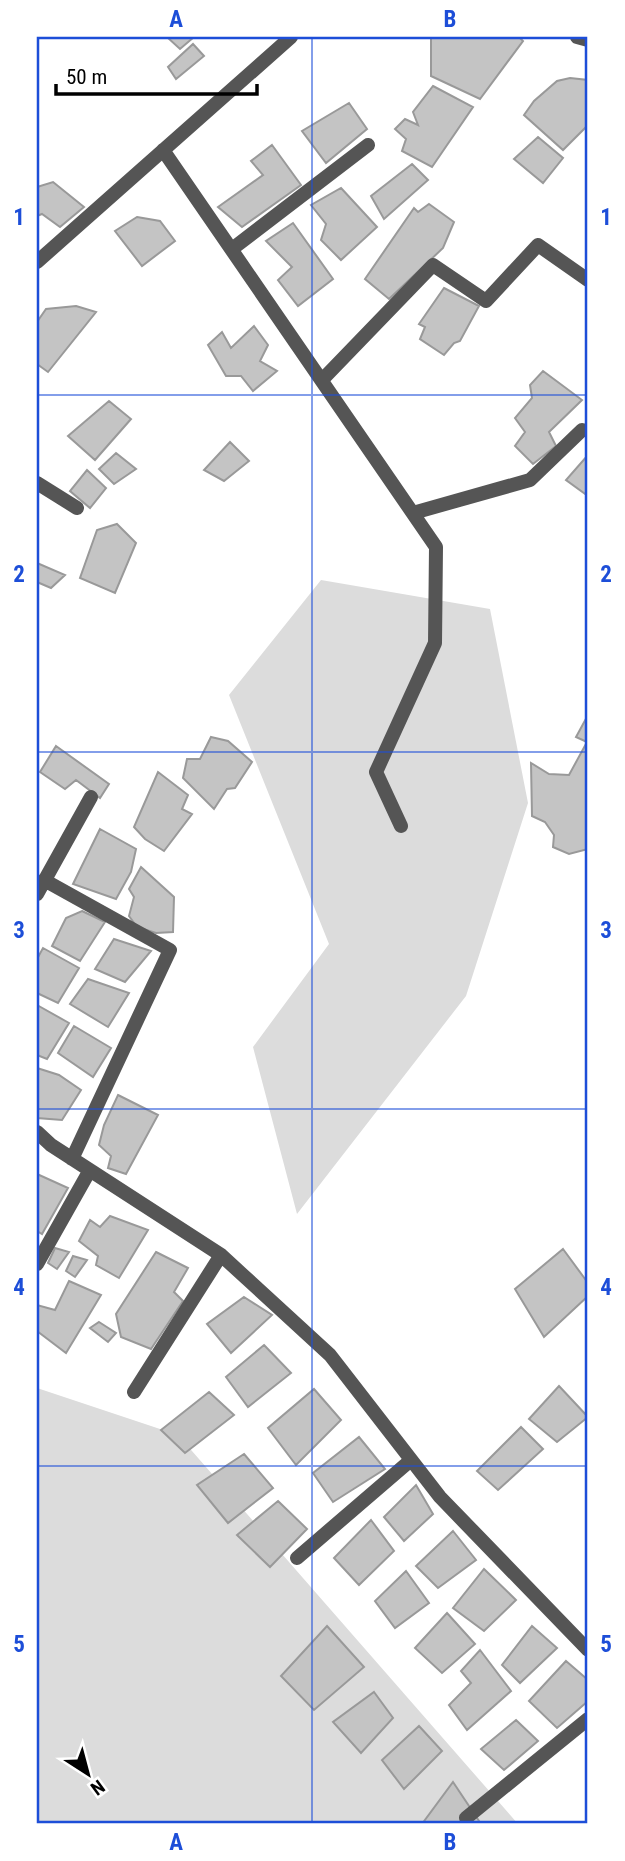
<svg xmlns="http://www.w3.org/2000/svg" width="625" height="1861" font-family="'Roboto Condensed',sans-serif">
	<rect width="100%" height="100%" fill="#fff"/>
	<path fill="#dcdcdc" d="M321 580 490 609 528 803 466 996 297 1214 253 1047 329 944 229 695Z
		M37 1388 178 1435 518 1824H37Z"/>
	<path fill="#c4c4c4" stroke="#999" stroke-width="2" d="M167 37H194L180 49Z
		M431 37H519L523 41 480 99 431 76Z
		M193 44 204 56 176 79 168 67Z
		M570 78 588 80V125L563 150 524 115 534 101 557 81Z
		M433 86 473 107 432 167 402 151 406 139 395 129 405 119 418 125 413 112Z
		M349 103 367 129 326 163 302 131Z
		M538 137 563 158 543 183 514 159Z
		M272 145 301 185 242 227 218 207 263 175 251 161Z
		M412 164 428 180 384 219 371 196Z
		M53 182 84 207 60 227 42 214 37 216V187Z
		M341 188 377 227 341 260 321 240 326 224 311 205Z
		M429 204 454 222 443 248 389 299 365 279 414 208 418 212Z
		M137 217 160 221 175 241 142 266 115 231Z
		M293 223 333 279 298 306 278 280 292 267 266 241Z
		M444 288 479 306 460 341 454 343 444 355 420 339 425 327 419 324Z
		M76 306 96 312 48 372 37 364V322L46 309Z
		M254 326 268 345 260 361 277 371 253 391 241 376H226L208 345 222 332 231 348Z
		M543 371 582 400 549 432 556 446 533 464 515 446 525 432 515 418 532 398 530 385Z
		M109 401 131 419 95 460 68 436Z
		M230 442 249 461 224 481 204 470Z
		M116 453 136 469 114 484 99 469Z
		M588 455V496L566 480Z
		M87 470 106 488 90 508 70 491Z
		M117 524 136 543 115 593 80 578 97 530Z
		M37 563 65 575 51 588 37 582Z
		M588 715V849L569 854 553 847 554 835 545 822 532 816 531 763 549 774 569 775 587 742 576 737Z
		M211 737 228 741 252 762 235 788 227 789 214 809 183 778 187 759H200Z
		M56 746 109 784 100 798 76 780 65 789 40 772Z
		M158 772 188 795 182 809 192 814 164 851 145 839 134 827Z
		M100 829 136 849 131 872 116 899 73 884Z
		M141 867 174 897 173 932 156 933 137 927 129 916 134 897 129 889Z
		M82 911 105 922 80 961 52 946 66 918Z
		M114 939 151 951 125 982 95 969Z
		M43 948 79 968 58 1003 37 993V959Z
		M88 979 129 993 108 1027 70 1004Z
		M37 1005 69 1023 47 1059 37 1055Z
		M74 1026 111 1048 93 1077 58 1053Z
		M37 1068 59 1075 81 1090 62 1120 37 1118Z
		M118 1095 158 1115 126 1174 108 1168 111 1156 99 1145 104 1125Z
		M37 1174 68 1188 42 1234 37 1231Z
		M110 1216 148 1230 119 1278 96 1265 98 1256 79 1241 90 1220 100 1227Z
		M55 1248 69 1252 57 1269 48 1263Z
		M563 1249 588 1283V1296L544 1337 515 1289Z
		M156 1252 188 1268 174 1292 183 1301 151 1349 121 1337 116 1314Z
		M73 1256 87 1260 75 1277 66 1271Z
		M69 1281 101 1295 66 1353 37 1331V1305L55 1310Z
		M244 1297 272 1315 231 1353 207 1324Z
		M99 1322 116 1333 108 1342 90 1328Z
		M264 1345 291 1373 248 1407 226 1377Z
		M559 1386 588 1417 557 1442 529 1419Z
		M314 1389 341 1420 296 1465 268 1428Z
		M209 1392 234 1415 185 1453 161 1430Z
		M521 1427 543 1449 498 1490 477 1471Z
		M359 1437 385 1469 333 1502 313 1473Z
		M244 1454 273 1488 228 1523 197 1485Z
		M416 1485 433 1514 404 1541 384 1517Z
		M278 1501 307 1529 270 1567 237 1535Z
		M371 1520 394 1551 359 1585 334 1558Z
		M453 1531 476 1560 438 1588 416 1566Z
		M484 1569 516 1600 484 1631 453 1608Z
		M406 1571 429 1603 395 1628 375 1601Z
		M447 1613 475 1644 442 1673 415 1648Z
		M327 1626 364 1667 314 1710 281 1676Z
		M532 1626 557 1648 520 1683 502 1665Z
		M480 1650 511 1691 467 1730 449 1705 471 1683 461 1671Z
		M566 1661 588 1680V1701L557 1728 529 1701Z
		M374 1692 393 1718 361 1753 333 1722Z
		M516 1720 538 1741 504 1770 481 1749Z
		M419 1726 442 1751 404 1789 382 1760Z
		M453 1782 481 1824H422Z"/>
	<g fill="none" stroke-linecap="round" stroke-linejoin="round">
		<path stroke="#555" stroke-width="14" d="M577 37 588 40
			M163 150 436 547 435 643 376 772 401 826
			M232 249 368 145
			M37 262 291 37
			M322 380 433 265 486 301 538 245 588 280
			M37 483 77 508
			M413 513 530 480 582 430
			M44 880 170 950 72 1159
			M37 894 91 797
			M37 1132 51 1145 221 1255 330 1355 440 1497 588 1650
			M37 1264 90 1170
			M134 1392 221 1255
			M297 1558 411 1460
			M466 1818 588 1719"/>
	</g>
	<path fill="none" stroke="#1d4ed8" stroke-width="2" stroke-opacity="0.55" d="M312 37V1824M37 395H588M37 752H588M37 1109H588M37 1466H588"/>
	<rect width="625" height="1861" fill="none" stroke="#ffffff" stroke-width="77"/>
	<g transform="translate(88 1774) rotate(144)" stroke="#ffffff" stroke-width="5" paint-order="stroke">
	<path d="M0-5L12 26L0 18L-12 26Z" fill="#000000"/>
	<text y="-10" font-size="19" font-weight="bold" text-anchor="middle" fill="#000000">N</text>
	</g>
	<path d="M56 84v10h201v-10" fill="none" stroke="#000000" stroke-width="3.5"/>
	<text x="66" y="84" font-size="21" fill="#000000" stroke="#ffffff" stroke-width="5" paint-order="stroke">50 m</text>
	<rect x="38" y="38" width="548" height="1784" fill="none" stroke="#1d4ed8" stroke-width="2.5"/>
	<g font-size="23" text-anchor="middle" font-weight="bold" fill="#1d4ed8">
		<text x="176" y="27">A</text>
		<text x="450" y="27">B</text>
		<text x="19" y="225">1</text>
		<text x="606" y="225">1</text>
		<text x="19" y="582">2</text>
		<text x="606" y="582">2</text>
		<text x="19" y="938">3</text>
		<text x="606" y="938">3</text>
		<text x="19" y="1295">4</text>
		<text x="606" y="1295">4</text>
		<text x="19" y="1652">5</text>
		<text x="606" y="1652">5</text>
		<text x="176" y="1850">A</text>
		<text x="450" y="1850">B</text>
	</g>
</svg>
